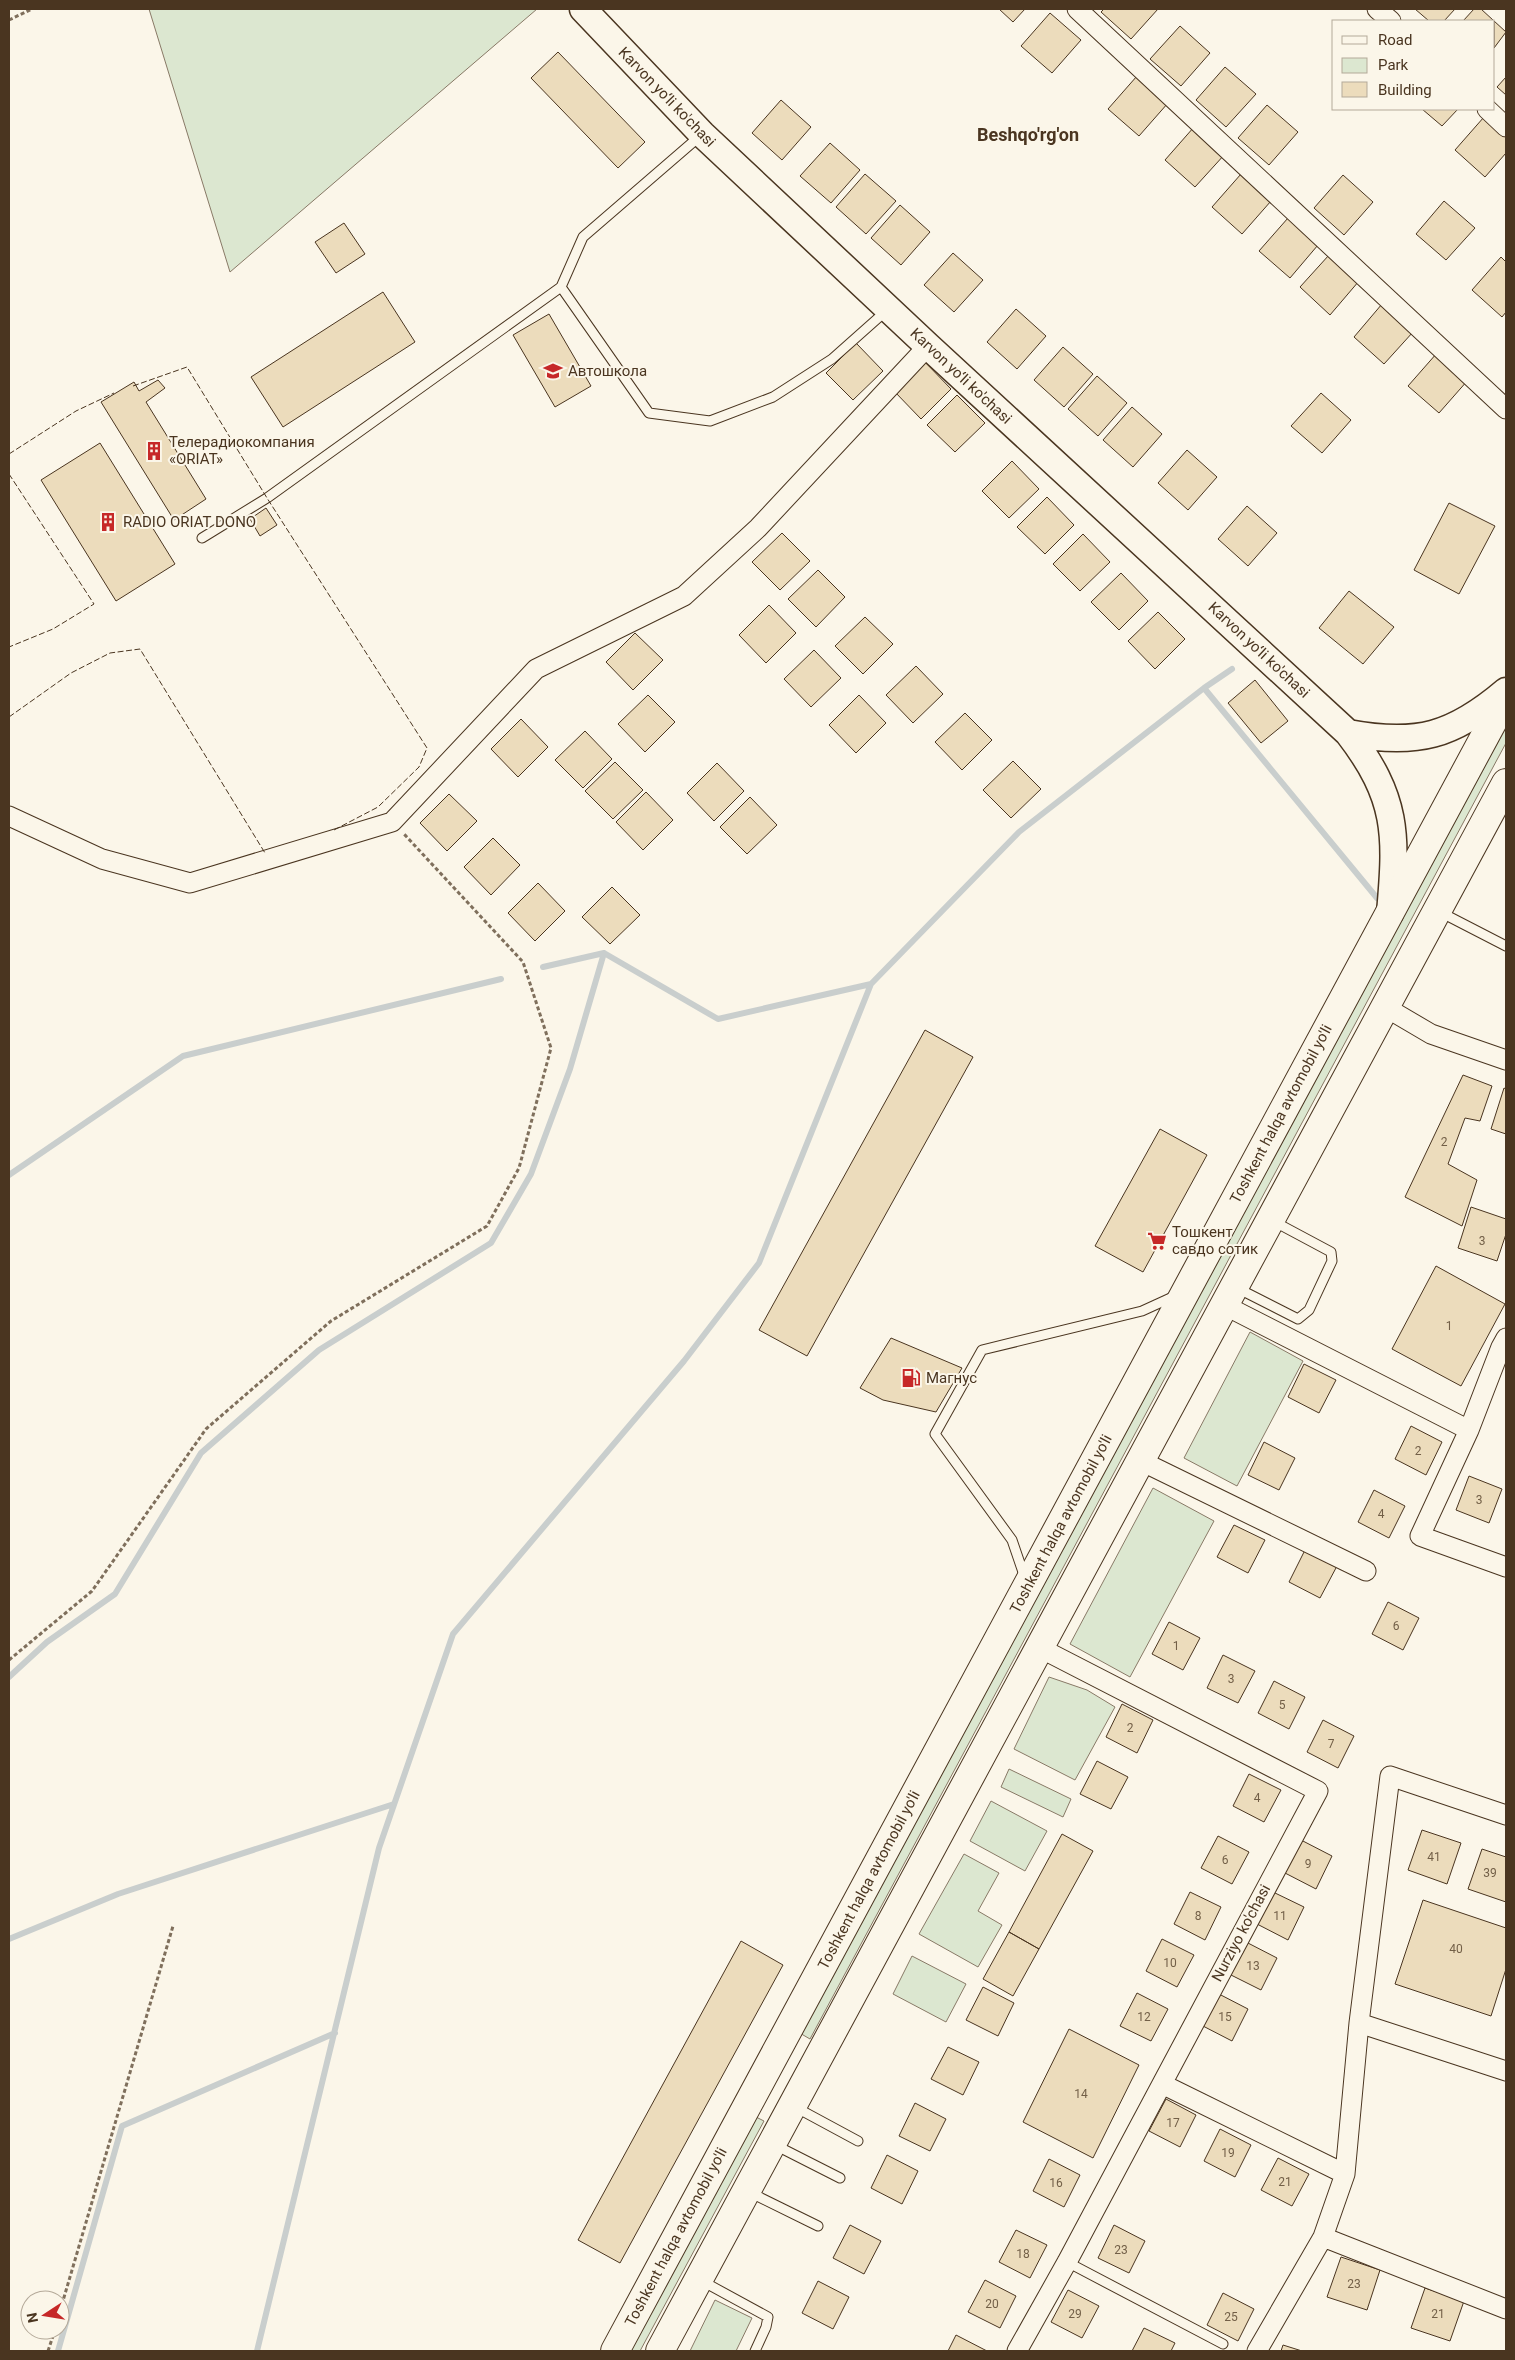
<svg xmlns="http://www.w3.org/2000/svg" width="1515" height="2360" font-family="Roboto,sans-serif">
	<rect width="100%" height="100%" fill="#fbf6e9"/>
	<path fill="#dce7d0" stroke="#887966" d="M149 9H537L230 272Z
		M1506 715V743L810 2039 798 2032Z
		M1250 1332 1303 1361 1237 1486 1184 1458Z
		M1153 1488 1214 1521 1130 1677 1070 1644Z
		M1049 1677 1087 1690 1115 1707 1075 1780 1014 1749Z
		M1009 1769 1071 1799 1063 1817 1001 1787Z
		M991 1801 1047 1831 1025 1871 970 1841Z
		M964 1854 999 1873 978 1911 1002 1925 978 1967 919 1934Z
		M912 1956 966 1984 946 2022 893 1994Z
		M752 2115 764 2121 640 2351H625Z
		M715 2300 752 2318 736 2351H690Z"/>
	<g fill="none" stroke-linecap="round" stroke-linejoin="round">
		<path stroke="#c9cecd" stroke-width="6" d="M1204 688 1377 898
			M543 967 604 953 718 1019 871 984
			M9 1175 183 1056 501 979
			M9 1677 47 1642 115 1594 201 1453 319 1350 491 1243 531 1174 570 1069 604 953
			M9 1939 118 1894 394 1804
			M58 2351 122 2126 335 2033
			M257 2351 379 1848 453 1634 684 1361 759 1263 871 984 1019 832 1204 688 1232 669"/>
	</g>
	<path fill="#ecdcbc" stroke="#4a3520" d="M999 9H1025L1013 22Z
		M1104 9H1158L1131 39 1101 12Z
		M1415 9H1455L1444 21H1429Z
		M1474 9H1481L1506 32 1494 48V21H1463Z
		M1050 13 1081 40 1052 73 1021 46Z
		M1180 26 1210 53 1181 86 1150 59Z
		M558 52 645 142 618 168 531 78Z
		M1225 67 1256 94 1226 127 1196 100Z
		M1137 76 1168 103 1139 136 1108 109Z
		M1506 77V95L1497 87Z
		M781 100 811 127 782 160 752 133Z
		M1267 105 1298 132 1269 165 1238 138Z
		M1422 109H1458L1442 126Z
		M1484 117 1506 137V153L1485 177 1455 150Z
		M1194 127 1225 154 1195 187 1165 160Z
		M830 143 860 170 831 203 800 176Z
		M865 174 896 201 866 234 836 207Z
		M1241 174 1271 201 1242 234 1212 207Z
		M1343 175 1373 202 1344 235 1314 208Z
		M1444 201 1475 228 1446 260 1416 234Z
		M900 205 930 232 901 265 871 238Z
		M1288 218 1318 245 1290 278 1259 251Z
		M344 223 365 254 336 273 315 242Z
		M953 253 983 280 954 312 924 285Z
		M1329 255 1359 281 1330 315 1300 287Z
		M1501 257 1506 262V312L1502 317 1472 290Z
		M383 292 415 342 283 427 251 377Z
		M1382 304 1413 332 1384 364 1354 337Z
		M1016 309 1046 336 1017 369 987 342Z
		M549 314 591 386 555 407 513 335Z
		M856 343 883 371 853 400 826 373Z
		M1063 347 1093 374 1064 407 1034 380Z
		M1437 353 1468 380 1439 413 1408 386Z
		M924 361 951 389 921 419 894 391Z
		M1097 376 1127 403 1098 436 1068 409Z
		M158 380 165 388 146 402 206 499 174 520 101 402 134 382 139 391Z
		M1321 393 1351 420 1322 453 1291 426Z
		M957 395 985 423 955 452 927 425Z
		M1132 407 1162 434 1133 467 1103 440Z
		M100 443 175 564 116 601 41 480Z
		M1187 450 1217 477 1188 510 1158 483Z
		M1012 461 1039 489 1009 518 982 491Z
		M1047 497 1074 525 1045 554 1017 527Z
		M1449 503 1495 526 1459 594 1414 570Z
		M1247 506 1277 533 1248 566 1218 539Z
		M266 508 277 525 260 536 250 519Z
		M782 533 810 561 780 590 752 562Z
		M1083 534 1110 562 1080 591 1053 564Z
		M818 570 845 597 816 627 788 599Z
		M1121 573 1148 601 1119 630 1091 602Z
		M1349 591 1394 627 1363 664 1319 628Z
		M769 605 796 633 766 663 739 635Z
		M1158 612 1185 639 1155 669 1128 641Z
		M865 617 893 644 863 674 835 646Z
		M635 633 663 660 633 690 606 662Z
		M814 650 841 678 811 707 784 679Z
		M916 666 943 694 913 723 886 695Z
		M1255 680 1288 721 1261 743 1228 703Z
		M648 695 675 722 645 752 618 724Z
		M859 695 886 723 856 753 829 725Z
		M965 713 992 740 962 770 935 742Z
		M521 719 548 747 518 777 491 749Z
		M585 731 612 759 583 788 555 760Z
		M1013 761 1041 789 1011 818 983 790Z
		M615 762 643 790 613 819 585 791Z
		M717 763 744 791 714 821 687 793Z
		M646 792 673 820 643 850 616 822Z
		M449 794 477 821 447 851 420 823Z
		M750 797 777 825 747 854 720 827Z
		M493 838 520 865 491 895 464 867Z
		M538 883 565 911 535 941 508 913Z
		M612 887 640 915 610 944 582 917Z
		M925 1030 973 1057 807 1356 759 1330Z
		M1463 1075 1492 1086 1480 1121 1465 1118 1448 1164 1477 1180 1462 1226 1405 1197Z
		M1504 1088 1506 1089V1134L1491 1129Z
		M1160 1129 1207 1155 1143 1272 1095 1246Z
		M1471 1207 1506 1219V1234L1497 1261 1458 1248Z
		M1436 1266 1505 1304 1461 1386 1392 1349Z
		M891 1338 962 1368 936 1412 883 1400 860 1388Z
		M1304 1364 1336 1380 1319 1413 1288 1397Z
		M1411 1426 1442 1442 1426 1475 1395 1459Z
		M1264 1442 1295 1458 1279 1490 1248 1475Z
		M1469 1476 1502 1489 1489 1523 1456 1510Z
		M1374 1490 1405 1506 1389 1538 1358 1522Z
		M1234 1525 1265 1540 1248 1573 1217 1557Z
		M1305 1550 1337 1566 1320 1598 1289 1582Z
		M1388 1602 1419 1618 1403 1650 1372 1634Z
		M1169 1622 1200 1638 1183 1670 1152 1654Z
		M1223 1655 1255 1671 1238 1703 1207 1688Z
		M1274 1681 1305 1697 1289 1729 1258 1713Z
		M1122 1704 1153 1720 1137 1753 1106 1737Z
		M1323 1720 1354 1736 1338 1768 1307 1752Z
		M1097 1761 1128 1777 1111 1809 1080 1794Z
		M1249 1774 1281 1790 1264 1822 1233 1806Z
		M1422 1830 1461 1843 1447 1884 1408 1870Z
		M1062 1834 1093 1851 1039 1949 1009 1932Z
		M1218 1836 1249 1852 1232 1884 1201 1868Z
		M1301 1840 1332 1856 1316 1889 1285 1873Z
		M1482 1849 1506 1857V1902L1468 1889Z
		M1190 1892 1221 1907 1205 1940 1174 1924Z
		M1273 1892 1304 1907 1288 1940 1257 1924Z
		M1423 1900 1506 1928V1969L1491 2016 1395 1984Z
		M1009 1932 1039 1949 1013 1996 983 1979Z
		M1162 1939 1194 1955 1177 1987 1146 1971Z
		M741 1941 783 1965 620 2263 578 2240Z
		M1246 1942 1277 1958 1261 1990 1229 1974Z
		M983 1987 1014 2003 998 2036 966 2020Z
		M1137 1993 1168 2009 1151 2041 1120 2026Z
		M1217 1993 1248 2009 1232 2041 1201 2025Z
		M1069 2029 1139 2065 1093 2158 1023 2122Z
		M948 2047 979 2062 963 2095 931 2079Z
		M1166 2099 1196 2115 1180 2147 1149 2131Z
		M915 2103 946 2119 930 2151 899 2136Z
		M1220 2129 1251 2145 1235 2177 1204 2161Z
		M887 2155 918 2171 902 2204 871 2188Z
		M1278 2158 1309 2174 1292 2206 1261 2190Z
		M1049 2159 1080 2175 1064 2207 1033 2191Z
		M850 2225 881 2241 864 2274 833 2258Z
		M1114 2225 1145 2241 1129 2273 1098 2258Z
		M1016 2230 1047 2245 1030 2278 999 2262Z
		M1341 2257 1380 2270 1367 2310 1327 2297Z
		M985 2280 1016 2296 1000 2328 968 2312Z
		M818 2281 849 2297 833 2329 802 2313Z
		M1425 2288 1464 2301 1450 2341 1411 2328Z
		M1068 2290 1099 2306 1082 2338 1051 2322Z
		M1223 2293 1254 2309 1238 2341 1207 2325Z
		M1144 2328 1175 2343 1171 2351H1132Z
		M956 2335 987 2351H948Z
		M1283 2345 1302 2351H1281Z"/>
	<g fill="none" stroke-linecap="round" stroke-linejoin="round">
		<g stroke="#4a3520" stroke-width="11">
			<path id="lane" d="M700 136 583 237 561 287 649 413 710 421 773 397 832 359 886 311
				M202 538 267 498 561 287
				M1440 912 1506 946
				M1237 1288 1298 1319 1309 1310 1332 1261 1331 1252 1273 1221
				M1025 1578 1012 1540 935 1434 982 1350 1142 1311 1177 1295
				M795 2107 858 2141
				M775 2145 840 2178
				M749 2192 818 2226
				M1067 2262 1223 2344
				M702 2281 768 2317 766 2327 755 2351"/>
		</g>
		<g stroke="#4a3520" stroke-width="21">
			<path id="street" d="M1077 9 1506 409
				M1377 9 1391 21
				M1487 109 1506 127
				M9 816 102 859 190 883 392 822 536 669 684 596 758 528 928 346
				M1385 1007 1431 1034 1506 1060
				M1224 1305 1469 1430
				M1506 1338 1501 1347 1469 1430 1420 1536 1506 1567
				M1141 1461 1366 1571
				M1359 2023 1506 2071
				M1162 2084 1345 2174
				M1323 2237 1506 2309
				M1017 2351 1067 2262 1318 1791 1040 1648
				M1257 2351 1323 2237 1345 2174 1359 2023 1390 1776 1506 1815"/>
		</g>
		<g stroke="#4a3520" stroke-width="29">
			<path id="secondary" d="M583 9 702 134 928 346 1348 733C1398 798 1397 834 1390 913
				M1348 733C1417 746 1453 736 1506 691"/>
		</g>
		<g stroke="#4a3520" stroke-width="30">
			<path id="highway" d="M615 2351 1506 697
				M660 2351 1506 783"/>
		</g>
		<path stroke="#7f6f5c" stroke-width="3" stroke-dasharray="4 2.5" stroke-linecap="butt" d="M9 20 32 9
			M9 1660 92 1591 206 1429 331 1321 487 1226 519 1168 551 1048 523 962 404 834
			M60 2311 173 1926
			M48 2351 55 2330"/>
		<use href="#lane" stroke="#fbf6e9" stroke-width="9"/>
		<use href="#street" stroke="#fbf6e9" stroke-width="19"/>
		<use href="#secondary" stroke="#fbf6e9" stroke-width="26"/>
		<use href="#highway" stroke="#fbf6e9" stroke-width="28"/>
		<path stroke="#4a3520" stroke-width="1" stroke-dasharray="6 2.5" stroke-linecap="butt" d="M133 386 187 367 267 498 427 748 419 767 378 807 334 830
			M9 454 76 411 114 393
			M9 474 94 604 53 629 9 647
			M9 717 71 673 110 653 140 649 265 853"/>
	</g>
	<defs>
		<g id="school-bare" transform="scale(1.5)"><path d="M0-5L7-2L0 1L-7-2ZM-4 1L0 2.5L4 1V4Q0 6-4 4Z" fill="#c62828" stroke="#fbf6e9" stroke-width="2.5" paint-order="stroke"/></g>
		<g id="building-bare" transform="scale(1.5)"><path d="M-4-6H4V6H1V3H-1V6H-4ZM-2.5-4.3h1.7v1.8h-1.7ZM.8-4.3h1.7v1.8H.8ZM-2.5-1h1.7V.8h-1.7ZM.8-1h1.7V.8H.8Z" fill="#c62828" stroke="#fbf6e9" stroke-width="2.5" paint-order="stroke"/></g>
		<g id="supermarket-bare" transform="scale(1.5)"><path d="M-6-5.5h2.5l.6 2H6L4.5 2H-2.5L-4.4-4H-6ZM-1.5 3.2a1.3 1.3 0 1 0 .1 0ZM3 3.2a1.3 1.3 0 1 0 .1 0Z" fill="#c62828" stroke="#fbf6e9" stroke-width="2.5" paint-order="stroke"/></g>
		<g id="fuel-bare" transform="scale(1.5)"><path d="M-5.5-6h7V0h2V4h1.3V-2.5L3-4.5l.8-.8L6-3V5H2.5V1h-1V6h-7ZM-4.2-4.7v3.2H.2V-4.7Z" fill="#c62828" stroke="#fbf6e9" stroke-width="2.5" paint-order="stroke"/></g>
	</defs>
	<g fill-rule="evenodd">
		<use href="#school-bare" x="553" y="371"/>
		<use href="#building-bare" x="154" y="451"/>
		<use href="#building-bare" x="108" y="522"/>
		<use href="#supermarket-bare" x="1157" y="1241"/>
		<use href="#fuel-bare" x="911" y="1378"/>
	</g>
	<g text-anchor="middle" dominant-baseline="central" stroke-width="4" stroke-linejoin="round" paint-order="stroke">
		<g font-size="12" fill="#725f47">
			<text x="1444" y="1142">2</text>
			<text x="1482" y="1241">3</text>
			<text x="1449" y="1326">1</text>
			<text x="1418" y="1451">2</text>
			<text x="1479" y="1500">3</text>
			<text x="1381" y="1514">4</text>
			<text x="1396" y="1626">6</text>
			<text x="1176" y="1646">1</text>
			<text x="1231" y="1679">3</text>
			<text x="1282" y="1705">5</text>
			<text x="1130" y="1728">2</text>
			<text x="1331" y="1744">7</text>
			<text x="1257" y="1798">4</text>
			<text x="1434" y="1857">41</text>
			<text x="1225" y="1860">6</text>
			<text x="1308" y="1864">9</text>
			<text x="1490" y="1873">39</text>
			<text x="1198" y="1916">8</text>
			<text x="1280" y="1916">11</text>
			<text x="1456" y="1949">40</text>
			<text x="1170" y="1963">10</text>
			<text x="1253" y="1966">13</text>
			<text x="1144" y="2017">12</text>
			<text x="1225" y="2017">15</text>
			<text x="1081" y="2094">14</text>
			<text x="1173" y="2123">17</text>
			<text x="1228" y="2153">19</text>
			<text x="1285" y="2182">21</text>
			<text x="1056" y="2183">16</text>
			<text x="1121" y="2250">23</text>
			<text x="1023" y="2254">18</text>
			<text x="1354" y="2284">23</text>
			<text x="992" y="2304">20</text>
			<text x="1075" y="2314">29</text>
			<text x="1438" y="2314">21</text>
			<text x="1231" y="2317">25</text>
		</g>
		<g font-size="15" fill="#4a3520" stroke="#fbf6e9">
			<text transform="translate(667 97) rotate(46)">Karvon yo‘li ko'chasi</text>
			<text transform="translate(961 376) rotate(43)">Karvon yo‘li ko'chasi</text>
			<text transform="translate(1259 650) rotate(43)">Karvon yo‘li ko'chasi</text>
			<text transform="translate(1281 1114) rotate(-62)">Toshkent halqa avtomobil yo'li</text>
			<text transform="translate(1061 1524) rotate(-62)">Toshkent halqa avtomobil yo'li</text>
			<text transform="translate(869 1880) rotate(-62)">Toshkent halqa avtomobil yo'li</text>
			<text transform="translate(1241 1933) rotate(-62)">Nurziyo ko'chasi</text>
			<text transform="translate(676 2237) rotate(-62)">Toshkent halqa avtomobil yo'li</text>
		</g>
		<g font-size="15" fill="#4a3520" stroke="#fbf6e9" text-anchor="start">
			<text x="568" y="371">Автошкола</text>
			<text x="169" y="442">Телерадиокомпания<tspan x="169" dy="17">«ORIAT»</tspan></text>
			<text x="123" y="522">RADIO ORIAT DONO</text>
			<text x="1172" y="1232">Тошкент<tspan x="1172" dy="17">савдо сотик</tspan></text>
			<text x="926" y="1378">Магнус</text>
		</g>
		<g font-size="18" font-weight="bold" fill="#4a3520" stroke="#fbf6e9">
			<text x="1028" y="134">Beshqo'rg'on</text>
		</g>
	</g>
	<rect width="1515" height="2360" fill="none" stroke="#4a3520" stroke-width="20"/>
	<rect x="1332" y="20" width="162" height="90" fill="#fbf6e9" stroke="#b4a999"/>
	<rect x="1342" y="36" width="25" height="8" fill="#fbf6e9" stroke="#b4a999"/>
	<text x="1378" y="45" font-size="15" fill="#4a3520">Road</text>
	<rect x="1342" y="58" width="25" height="15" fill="#dce7d0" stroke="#b4a999"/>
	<text x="1378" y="70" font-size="15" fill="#4a3520">Park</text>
	<rect x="1342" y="82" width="25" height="15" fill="#ecdcbc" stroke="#b4a999"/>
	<text x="1378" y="95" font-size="15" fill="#4a3520">Building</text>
	<g transform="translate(45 2315) rotate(258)"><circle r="24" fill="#fbf6e9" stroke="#b4a999"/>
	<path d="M0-4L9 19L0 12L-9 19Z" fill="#c62828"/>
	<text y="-8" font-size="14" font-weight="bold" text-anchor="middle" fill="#4a3520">N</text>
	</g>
</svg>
